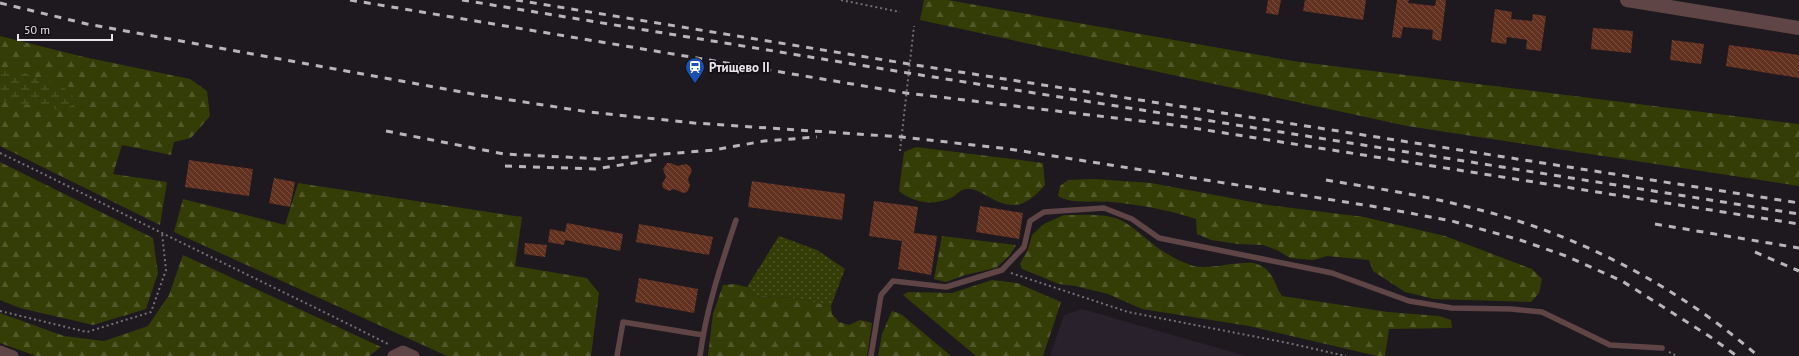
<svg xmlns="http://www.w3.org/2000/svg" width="1799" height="356" font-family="'PT Sans',sans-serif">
	<defs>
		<pattern id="grass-dots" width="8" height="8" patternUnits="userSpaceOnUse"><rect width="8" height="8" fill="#343d06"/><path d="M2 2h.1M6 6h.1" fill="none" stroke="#51592a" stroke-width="1.8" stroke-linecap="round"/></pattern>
		<pattern id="forest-firs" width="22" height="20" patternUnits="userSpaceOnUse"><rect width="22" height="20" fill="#343d06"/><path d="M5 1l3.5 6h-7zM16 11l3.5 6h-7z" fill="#51592a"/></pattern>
		<pattern id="wetland-marsh" width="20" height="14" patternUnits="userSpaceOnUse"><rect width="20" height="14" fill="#343d06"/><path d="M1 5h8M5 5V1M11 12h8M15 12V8" fill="none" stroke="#51592a"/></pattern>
		<pattern id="building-back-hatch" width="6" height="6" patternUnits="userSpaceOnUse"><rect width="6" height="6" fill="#633120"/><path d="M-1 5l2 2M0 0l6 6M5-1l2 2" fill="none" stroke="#794f40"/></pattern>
	</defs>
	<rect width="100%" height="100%" fill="#1e191f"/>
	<path fill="#29212b" d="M1082 309 1246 356H1050L1064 315Z"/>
	<path fill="url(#grass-dots)" d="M779 236 817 250 845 269 831 306 795 298 756 296 747 287Z"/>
	<path fill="url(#forest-firs)" d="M924 0H948L1293 61 1799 124V186L1407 126 920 20Z
		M0 36 84 57 190 79 207 91 210 116 191 138 174 142 171 155 122 145 113 174 167 182 160 225 0 146Z
		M916 147 1043 163 1045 185C1026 207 1013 211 987 196 982 193 972 188 967 189 960 189 957 195 951 198 933 206 914 203 899 191L904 152Z
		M0 162 153 238 158 273 146 309 93 325 20 308 0 300Z
		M1095 179 1151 183 1268 205 1364 217 1445 236 1532 269 1542 279 1539 293 1531 302 1434 299 1405 292 1373 271 1369 260 1327 256 1313 260 1290 258 1277 250 1263 245 1238 244 1211 240 1197 234 1196 219C1169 210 1141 205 1112 202 1094 200 1074 205 1058 196L1060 186 1068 180Z
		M298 183 522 217 515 266 587 278 599 293 591 356H447L174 232 183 199 285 225Z
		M1064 215C1081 215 1102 213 1118 219 1131 224 1142 236 1153 244 1162 252 1182 263 1194 266 1210 270 1246 259 1257 264 1274 271 1273 282 1282 296L1388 312 1439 316 1451 320 1452 328 1389 329 1385 356H1377L1249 326 1142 309 1108 294 1075 286 1059 284 1022 269 1020 264 1028 249 1032 235 1044 224Z
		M942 236 1016 245 1010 255 996 268 965 275 946 282 934 279Z
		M183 255 381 347 369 356H36L0 343V313L64 336 104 341 148 326 169 295Z
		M992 280 1017 283 1061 302 1043 356H976L903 295 908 292 952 293Z
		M734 284 747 287 756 296 795 298 831 306 832 314 839 322 849 325 860 320 872 323 867 356H708L713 314 723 285Z
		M892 311 901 314 951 356H878L882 334Z"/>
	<path fill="url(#wetland-marsh)" d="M0 67 16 70 63 87 80 103 60 110 0 100Z"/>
	<path fill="url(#building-back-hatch)" d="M1268 0H1281L1278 15 1266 13Z
		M1305 0H1366L1363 20 1303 11Z
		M1397 0H1409L1408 3 1435 6 1436 0H1446L1441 41 1432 39 1433 30 1403 27 1401 38 1392 37Z
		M1495 9 1512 12 1511 19 1532 21 1533 14 1546 16 1541 51 1526 49 1527 40 1507 37 1506 44 1491 42Z
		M1593 28 1633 31 1631 53 1591 49Z
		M1672 40 1704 44 1701 64 1670 60Z
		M1729 45 1799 55V78L1726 66Z
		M189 160 253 169 249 196 185 187Z
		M667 163H671L677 166 686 164 690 167 692 171 688 179 690 186 687 192 683 193 674 189 669 191 663 188 662 184 666 177 663 169Z
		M274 178 295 182 290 207 269 203Z
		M752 181 845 194 842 220 748 207Z
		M874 201 918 207 914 233 937 236 931 275 898 269 902 241 869 236Z
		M980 206 1023 213 1019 239 976 232Z
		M567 223 623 234 620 251 565 240 564 245 548 242 550 229 565 232Z
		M639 224 713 237 709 255 636 242Z
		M525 243 547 245 545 257 524 254Z
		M639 278 698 289 694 313 635 302Z"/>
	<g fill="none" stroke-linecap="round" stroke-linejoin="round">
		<path stroke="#747075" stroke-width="2" stroke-dasharray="2 3" stroke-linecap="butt" d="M841 0 900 12
			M900 151 914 26
			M0 153C55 179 109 207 164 234 239 271 315 307 390 345
			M1011 273 1128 312 1288 343 1346 356
			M0 311 87 332 151 312 166 270 162 233
			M1669 352 1677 356"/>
		<path stroke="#5f4546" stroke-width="5.5" d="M617 356 623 322 703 335
			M700 356C706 309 721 265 736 220
			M871 356 881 295 893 281 946 287 1002 270 1024 247 1030 221 1044 212 1104 208 1132 219 1159 238 1332 273 1409 301 1452 308 1511 309 1542 312 1610 345 1662 348"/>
		<path stroke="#5f4546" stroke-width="11" d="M0 351 13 356
			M393 356 403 351 414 356"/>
		<path stroke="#5f4546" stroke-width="14" d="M1627 0 1799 28"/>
		<path stroke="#b9b5ba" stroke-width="3" stroke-dasharray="7 7" stroke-linecap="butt" d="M350 0 906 93 1174 125 1799 224
			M462 0 908 73 1799 214
			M516 0 909 64 1799 203
			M0 3 87 24 478 95 589 112 694 123 902 137 1009 149 1377 207 1452 221 1520 240 1566 256 1622 281 1709 336 1737 356
			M386 131 504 154 603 159 714 150 764 141 817 137
			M505 166 595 169 653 160
			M1326 180C1374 188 1422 195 1468 207 1574 232 1676 285 1758 356
			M1655 224 1799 248
			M1755 252 1799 271"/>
	</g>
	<defs>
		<g id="station-pin" transform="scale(1)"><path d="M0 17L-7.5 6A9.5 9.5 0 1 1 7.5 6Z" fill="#1a4fb4" stroke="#151016"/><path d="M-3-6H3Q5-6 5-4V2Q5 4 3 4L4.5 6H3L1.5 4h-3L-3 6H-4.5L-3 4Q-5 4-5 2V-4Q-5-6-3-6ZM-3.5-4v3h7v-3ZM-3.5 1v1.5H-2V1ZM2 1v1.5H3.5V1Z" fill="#fff"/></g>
	</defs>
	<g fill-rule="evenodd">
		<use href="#station-pin" x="695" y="67"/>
	</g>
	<g text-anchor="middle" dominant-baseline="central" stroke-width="4" stroke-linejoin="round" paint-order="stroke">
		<g font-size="13" font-weight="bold" fill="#e8e5e9" stroke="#151016" text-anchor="start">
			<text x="709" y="67">Ртищево II</text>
		</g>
	</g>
	<path d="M18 34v6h94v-6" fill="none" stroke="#e8e5e9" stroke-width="2"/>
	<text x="24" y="34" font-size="12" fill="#e8e5e9" stroke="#151016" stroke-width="3" paint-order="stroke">50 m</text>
</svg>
